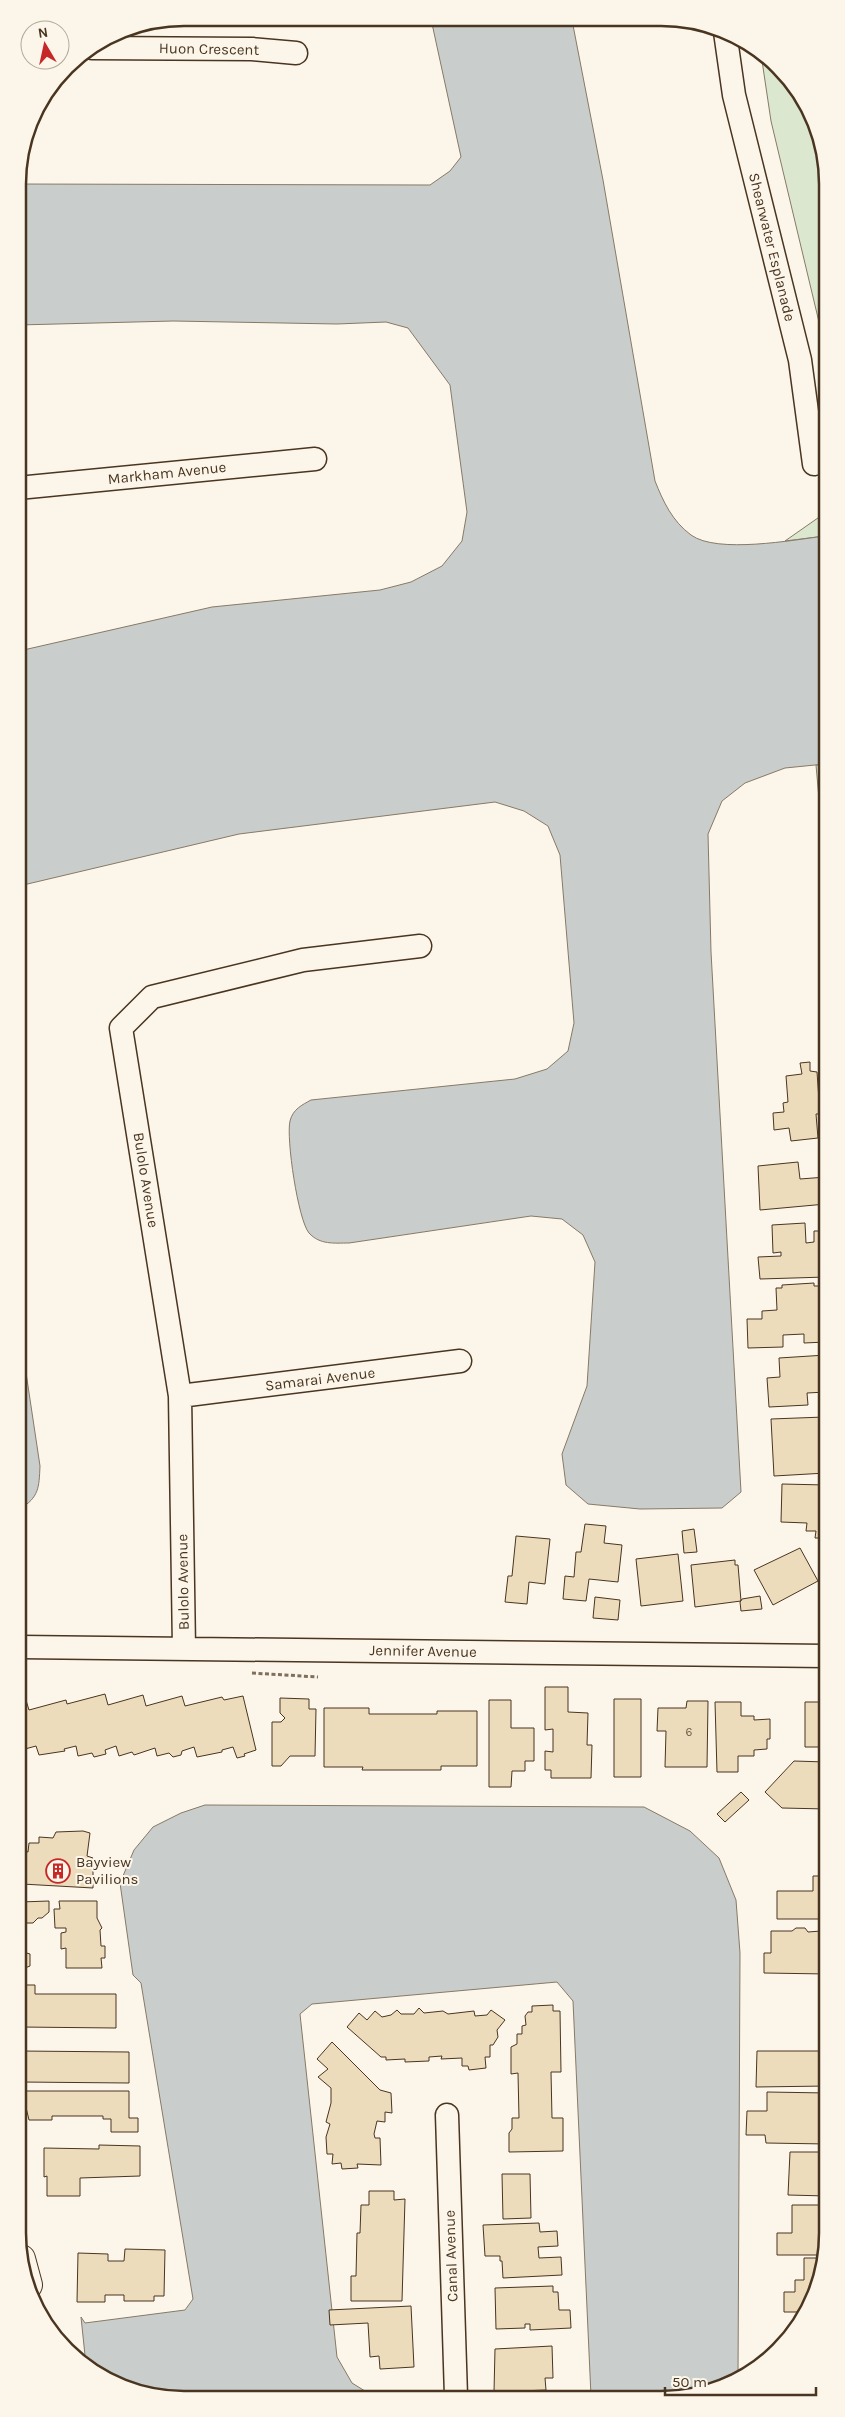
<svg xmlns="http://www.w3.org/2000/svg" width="845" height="2417" font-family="Karla,sans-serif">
	<rect width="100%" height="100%" fill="#fbf6e9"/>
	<path fill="#dce7d0" stroke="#887966" d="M761 54 778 66 805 101 824 152V343L771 121Z
		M825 513V536L785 541Z
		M825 764V809L820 810 816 765Z"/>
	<path fill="#c9cecd" stroke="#887966" d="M431 19 572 20 603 180 655 481C663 501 672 521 691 535 717 554 793 540 825 536V764L785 768 745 783 722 801 708 834 711 952 741 1492 722 1508 640 1509 588 1504 566 1485 562 1454 587 1386 595 1262 583 1235 562 1219 531 1216 349 1243C334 1243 320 1245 309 1233 298 1220 286 1138 290 1121 293 1109 302 1105 311 1100L515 1079 547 1069 568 1051 574 1023 560 855 548 826 524 811 495 802 239 834 19 886V651L212 607 380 590 411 582 442 566 462 541 467 512 450 385 408 328 386 322 337 324 173 321 18 325V184L430 185 450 171 461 157Z
		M19 1326 40 1466C39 1488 39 1497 20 1509Z
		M205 1805 644 1807 690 1831 719 1858 736 1900 740 1953 738 2379 693 2396H591L573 2001 557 1982 312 2004 300 2014 337 2357 352 2383 373 2396H154L111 2382 86 2365 81 2317 85 2323 185 2310 193 2299 141 1983 133 1975 120 1883 134 1850 153 1827 181 1813Z"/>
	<path fill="#ecdcbc" stroke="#4a3520" d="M810 1062V1071L817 1072 820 1114H816L818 1138 791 1141 789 1128 774 1130 773 1113 784 1112 783 1103 788 1102 786 1076 802 1074 800 1063Z
		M798 1162 800 1179 826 1177V1204L760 1210 758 1166Z
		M805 1223 806 1243 814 1242V1231H826V1277L760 1279 758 1257 781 1256V1252L773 1253 772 1225Z
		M814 1283V1286H826V1342L804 1343V1334L783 1335V1347L748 1348 747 1319H762V1311L777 1310 776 1288H782V1285Z
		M826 1355V1392L807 1393 808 1405 769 1407 767 1378 780 1377 779 1358Z
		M824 1417 826 1473 774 1476 771 1419Z
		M782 1484 826 1485V1538H815L816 1531H806L807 1523 781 1522Z
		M585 1524 606 1526 604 1543 622 1545 618 1582 589 1579 586 1601 563 1599 565 1576 574 1577 576 1552H581Z
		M694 1529 697 1552 684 1553 682 1531Z
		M516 1536 550 1539 545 1584 529 1582 527 1604 505 1602 508 1576H512Z
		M800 1548 818 1581 773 1605 754 1570Z
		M678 1554 683 1601 641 1606 636 1559Z
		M735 1560V1565H738L741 1601 695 1607 691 1565Z
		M760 1596 762 1609 741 1611 740 1602 742 1599Z
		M595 1597 620 1600 618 1620 593 1618Z
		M545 1687H568V1712L588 1713 587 1745H592L591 1778H551V1770H545V1751L553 1752V1729L545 1730Z
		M105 1694 108 1705 143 1695 146 1706 182 1696 185 1706 222 1697 224 1700 243 1696 256 1750 244 1754 245 1756 237 1758 233 1747 222 1750V1752L197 1757 194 1747 182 1751 181 1755 173 1757 169 1753 157 1756 155 1748 134 1755 132 1752 119 1756 116 1746 105 1750 106 1754 94 1757 92 1753 78 1756 76 1746 64 1749 65 1751 39 1755 36 1746 25 1749 26 1753 20 1755V1698L25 1697 29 1710 66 1700 67 1704Z
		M280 1698 309 1699V1709H316L315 1756H290L281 1766H272V1722H281L285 1718 280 1713Z
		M614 1699H641V1777H614Z
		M489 1700H511V1728H534V1761H525V1771H512L511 1787H489Z
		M687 1701H708L707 1767H665L666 1731H657L658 1708H686Z
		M715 1702H741V1716H754V1720L770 1719V1739H767V1749L754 1750V1756H738V1772H717Z
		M805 1702H825L826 1747H805Z
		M324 1708H369V1714H437V1711H477V1766H441V1770H362L363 1767H324Z
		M794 1761 826 1762 827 1809 782 1808 765 1792Z
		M741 1792 749 1800 725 1822 717 1814Z
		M83 1831 90 1833 87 1856 93 1858V1888L22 1884 23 1851 28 1852 29 1843H39V1837L53 1838 56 1832Z
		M813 1876H827V1919H777V1891H813Z
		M49 1901V1912L42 1918H38L33 1923H23V1928H20V1902Z
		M59 1901H97V1918L102 1928 100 1930 101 1946H105V1958H101L102 1968H66V1948L61 1949V1933L66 1932V1928H55L54 1909H60Z
		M796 1928H805L808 1932 821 1931 827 1928V1974L764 1973V1953H771V1931H792Z
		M20 1951 30 1954V1966L25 1968H20Z
		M20 1985H35V1994H116V2028L20 2027Z
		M553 2005V2011H560L561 2072H551L552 2118H563V2151L509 2152V2133L512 2129V2118H519L518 2073 511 2074V2047L517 2044V2034H522V2026L526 2025 525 2016 528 2012H532V2006Z
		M419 2008 424 2013 443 2011 448 2014 474 2011 475 2016 487 2015 491 2010 505 2020 497 2030 498 2037 493 2045H490V2057H485L486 2068 469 2070 468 2066H462V2058L441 2059 442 2056 429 2057V2061L405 2062V2059L386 2060V2057H381L347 2027 359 2013 367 2020 375 2011 382 2017 391 2015 397 2010 401 2014H414Z
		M332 2042 380 2090 391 2093 392 2113 385 2112V2122L377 2121 374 2134 375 2138H380L381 2165 357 2164 358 2168 342 2169 341 2163 332 2164 333 2154H327L326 2137 330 2124 326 2122 331 2103V2088L318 2077 328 2069 317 2059Z
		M20 2051 129 2052V2083L21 2082Z
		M757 2051H827V2086L756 2087Z
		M22 2091H129V2118H138V2132H111V2119H103V2116H52V2120H29Z
		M767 2092 827 2093V2144L766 2143 765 2135H746L747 2111H767Z
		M99 2145 140 2146V2176L80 2178V2196H47V2176L44 2177V2148L99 2149Z
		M790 2152H827V2196L788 2195Z
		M502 2174H530L531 2218 503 2219Z
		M369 2191H394V2200L405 2199 402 2301H351V2276H356L357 2233H360L361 2205H369Z
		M792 2205H827V2243L824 2255H777V2233H792Z
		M539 2223 540 2232 557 2231 558 2246 538 2247 539 2258 561 2257 562 2275 503 2278 502 2261H500V2256H485L483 2225Z
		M125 2249 165 2250 164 2296H154V2301H124V2295H105V2302H77L78 2253 108 2254V2261H124Z
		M804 2258H824L815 2296 805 2312H784V2292H795V2280H804Z
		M553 2286V2292H558L559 2310H570L571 2328 530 2330V2324H525V2328L496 2329 495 2288Z
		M411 2306 414 2367 380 2369 379 2356 370 2357 368 2323 330 2325 329 2310Z
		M552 2346 553 2378H545L546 2390 494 2392 495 2349Z"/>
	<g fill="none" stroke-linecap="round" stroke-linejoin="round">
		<g stroke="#4a3520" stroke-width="25">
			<path id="minor" d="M725 32 734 95 800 360 814 464
				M92 48 252 49 296 53
				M18 488 315 459
				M180 1396 460 1361
				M20 1647 826 1656
				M184 1648 180 1396 121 1028 152 997 303 960 420 946
				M447 2115 456 2396"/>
		</g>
		<g stroke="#4a3520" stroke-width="30">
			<path id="major" d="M21 2259 28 2285"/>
		</g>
		<path stroke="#7f6f5c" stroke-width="3" stroke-dasharray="4 2.5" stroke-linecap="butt" d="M252 1673 318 1677"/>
		<use href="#minor" stroke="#fbf6e9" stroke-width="22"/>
		<use href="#major" stroke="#fbf6e9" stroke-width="28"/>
	</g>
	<defs>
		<g id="building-ring" transform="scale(1.25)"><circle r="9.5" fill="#fbf6e9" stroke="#c62828" stroke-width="1.5"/><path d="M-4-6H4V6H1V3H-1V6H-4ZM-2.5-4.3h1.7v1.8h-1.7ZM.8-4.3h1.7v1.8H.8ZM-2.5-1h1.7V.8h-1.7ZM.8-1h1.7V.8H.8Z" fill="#c62828"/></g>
	</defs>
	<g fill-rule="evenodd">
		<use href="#building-ring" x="58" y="1871"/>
	</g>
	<g text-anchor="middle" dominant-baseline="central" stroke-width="4" stroke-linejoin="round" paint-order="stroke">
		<g font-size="12" fill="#725f47">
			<text x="689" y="1732">6</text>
		</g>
		<g font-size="15" fill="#4a3520" stroke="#fbf6e9">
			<text transform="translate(209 49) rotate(1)">Huon Crescent</text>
			<text transform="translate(772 247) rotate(76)">Shearwater Esplanade</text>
			<text transform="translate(167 473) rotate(-6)">Markham Avenue</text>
			<text transform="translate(146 1180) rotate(81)">Bulolo Avenue</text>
			<text transform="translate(320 1379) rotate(-7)">Samarai Avenue</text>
			<text transform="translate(183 1582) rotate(-91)">Bulolo Avenue</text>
			<text transform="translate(423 1651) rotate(1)">Jennifer Avenue</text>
			<text transform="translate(451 2256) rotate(-92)">Canal Avenue</text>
		</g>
		<g font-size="15" fill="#4a3520" stroke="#fbf6e9" text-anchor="start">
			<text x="76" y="1862">Bayview<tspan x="76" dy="17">Pavilions</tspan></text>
		</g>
	</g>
	<path d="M0 0H845V2417H0ZM184 26H661A158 158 0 0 1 819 184V2233A158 158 0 0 1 661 2391H184A158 158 0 0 1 26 2233V184A158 158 0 0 1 184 26Z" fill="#fbf6e9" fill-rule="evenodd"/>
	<path fill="none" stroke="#4a3520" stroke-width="2.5" d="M184 26H661A158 158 0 0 1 819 184V2233A158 158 0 0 1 661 2391H184A158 158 0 0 1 26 2233V184A158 158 0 0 1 184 26Z"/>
	<g transform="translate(45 45) rotate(351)"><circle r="24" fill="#fbf6e9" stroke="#b4a999"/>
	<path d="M0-4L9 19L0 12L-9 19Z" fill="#c62828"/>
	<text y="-8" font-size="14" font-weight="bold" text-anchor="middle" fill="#4a3520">N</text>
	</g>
	<path d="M665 2387v8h151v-8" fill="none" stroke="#4a3520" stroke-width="2.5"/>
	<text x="672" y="2387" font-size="15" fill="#4a3520" stroke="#fbf6e9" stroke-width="4" paint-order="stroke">50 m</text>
</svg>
